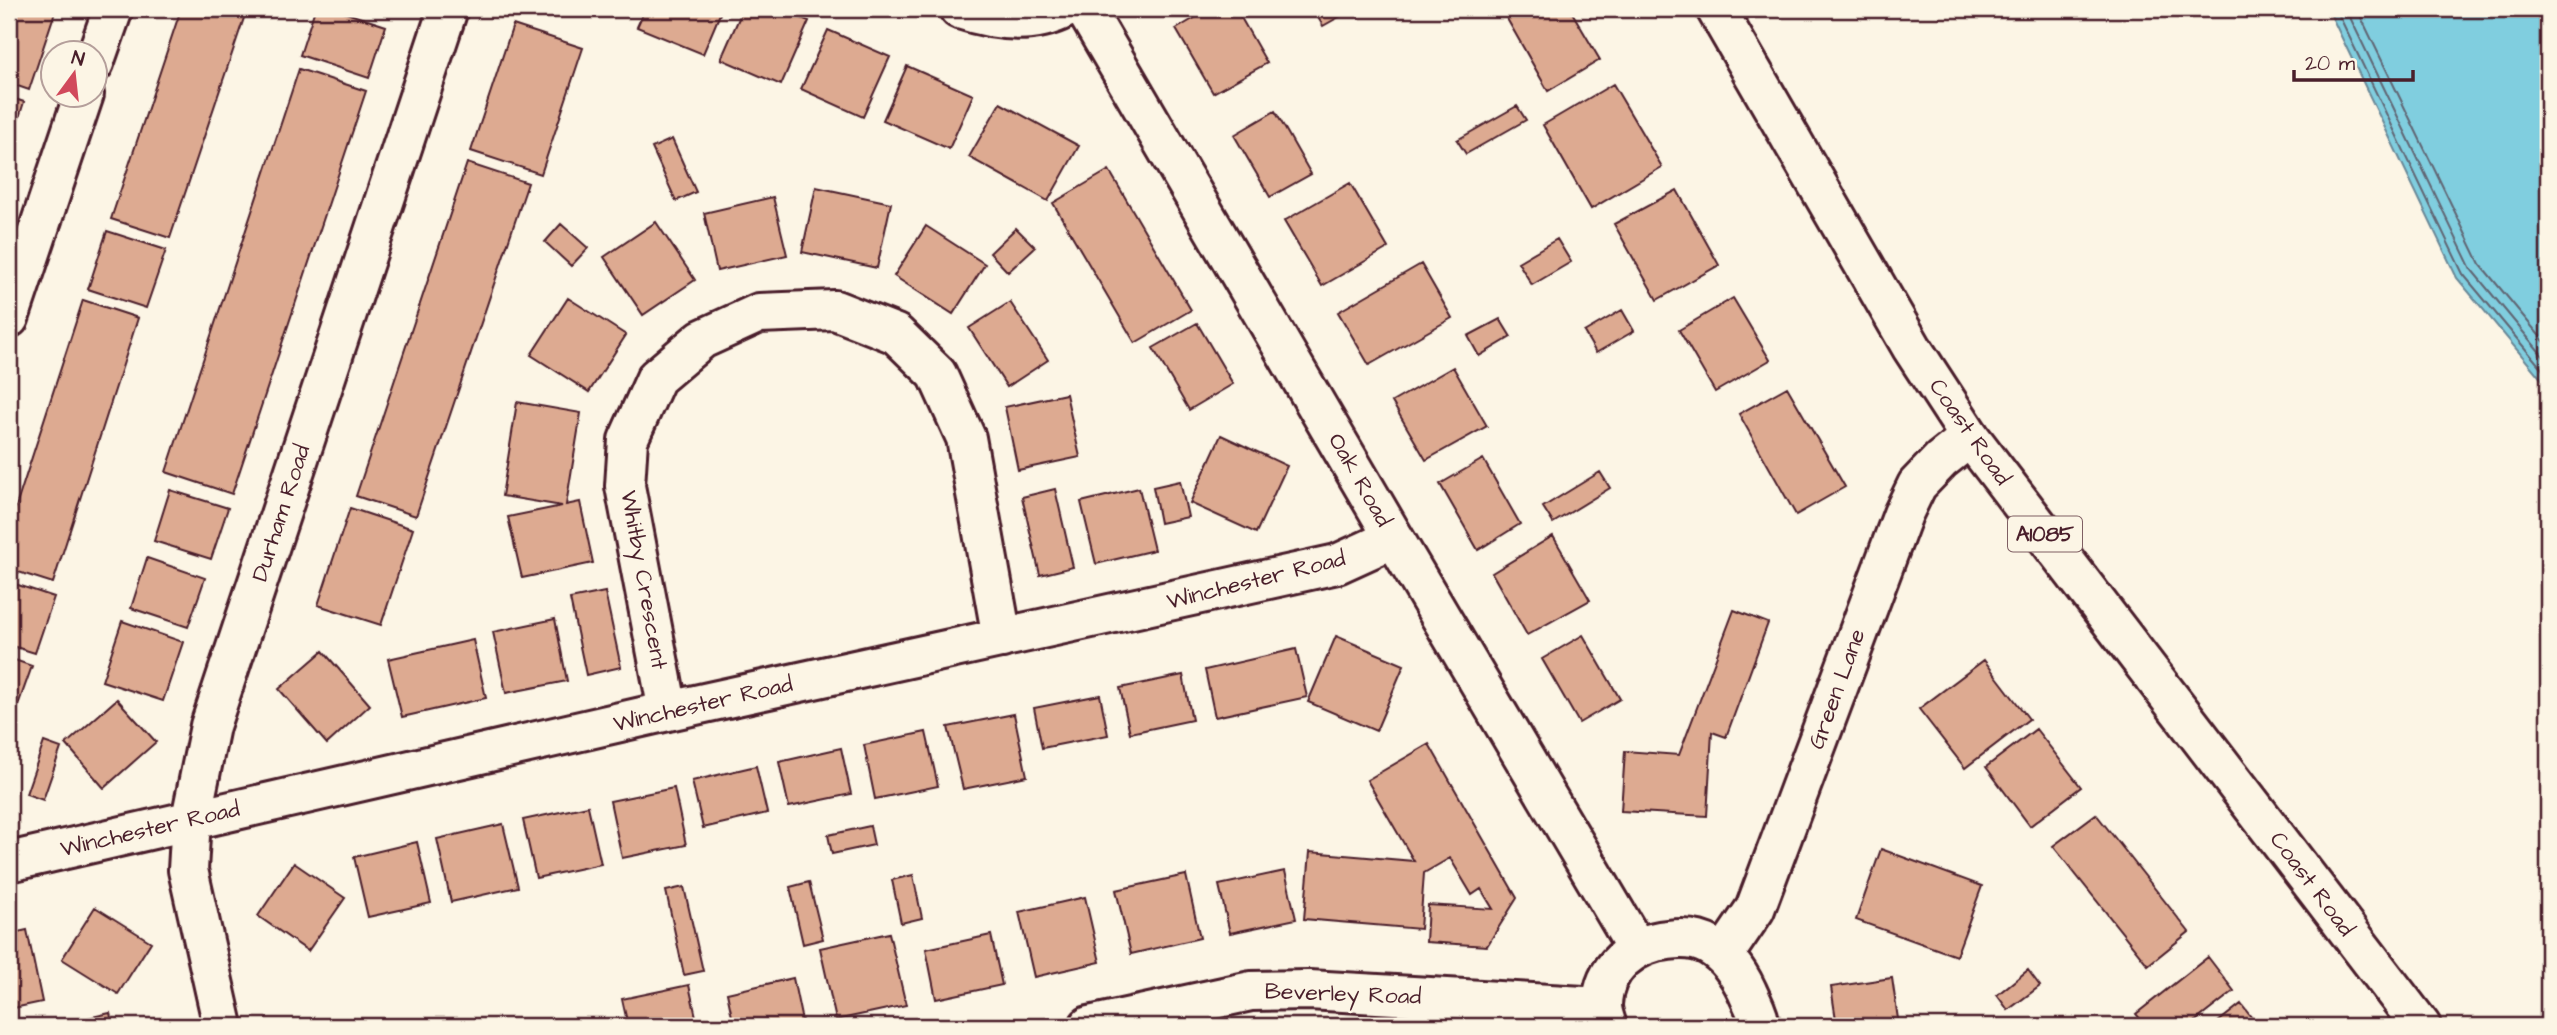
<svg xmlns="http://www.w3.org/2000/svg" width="2557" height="1035" font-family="'Architects Daughter',sans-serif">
	<rect width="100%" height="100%" fill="#fcf5e5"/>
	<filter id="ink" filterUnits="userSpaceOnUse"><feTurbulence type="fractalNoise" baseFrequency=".0143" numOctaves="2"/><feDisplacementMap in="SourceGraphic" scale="14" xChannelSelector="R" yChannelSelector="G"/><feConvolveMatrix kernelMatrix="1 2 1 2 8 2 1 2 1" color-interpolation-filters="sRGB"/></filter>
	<g filter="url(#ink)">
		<path fill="#80cedf" stroke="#6a8897" stroke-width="2" d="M2328 9H2548V387L2457 278Z"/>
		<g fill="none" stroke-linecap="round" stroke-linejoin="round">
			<path stroke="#606573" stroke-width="2" d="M2336 9 2463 274 2548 376
				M2346 9 2471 269 2548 362
				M2357 9 2480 264 2548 346"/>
		</g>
		<path fill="#ddaa91" stroke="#4a1f2b" stroke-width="2" d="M9 9H56L29 90 9 83Z
			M181 9H247L170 238 111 219Z
			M315 9H334L386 26 369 78 300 55Z
			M645 9H722L703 54 637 27Z
			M743 9H779L809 21 781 85 721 59Z
			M1210 9H1236L1267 63 1213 93 1176 29Z
			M1313 9H1353L1323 26Z
			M1520 9H1570L1600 60 1548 91 1506 17Z
			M513 25 583 48 541 174 471 151Z
			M828 30 890 57 863 117 801 89Z
			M907 66 973 95 949 149 883 120Z
			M299 69 366 91 232 494 166 472Z
			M1613 84 1662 167 1591 209 1543 125Z
			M9 97 24 102 9 149Z
			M1000 103 1079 146 1048 201 969 157Z
			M1517 106 1526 120 1466 154 1457 140Z
			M1275 111 1311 174 1270 197 1234 135Z
			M672 139 696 192 676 201 652 148Z
			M467 163 528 183 416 516 356 496Z
			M1109 170 1191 310 1135 343 1053 203Z
			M1350 183 1388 248 1322 286 1284 221Z
			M816 187 891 203 877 268 802 252Z
			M1677 190 1719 265 1657 300 1614 224Z
			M773 197 787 255 717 271 704 213Z
			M656 222 695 280 643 315 604 257Z
			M561 224 588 248 571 266 545 242Z
			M926 226 985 264 953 314 894 276Z
			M1016 228 1035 247 1008 272 990 253Z
			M107 231 166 250 146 308 88 289Z
			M1557 239 1571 262 1532 285 1518 262Z
			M1421 264 1452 318 1369 365 1338 312Z
			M568 298 626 335 589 392 531 355Z
			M1733 298 1770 360 1715 392 1679 330Z
			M83 300 138 318 53 583 9 569V528Z
			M1010 302 1048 360 1007 387 969 328Z
			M1622 310 1634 331 1596 353 1584 332Z
			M1500 319 1511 337 1479 356 1468 336Z
			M1197 323 1233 384 1189 410 1153 348Z
			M1453 367 1487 426 1426 460 1392 402Z
			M1787 387 1845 487 1796 515 1739 414Z
			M1066 394 1080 457 1018 470 1005 407Z
			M517 402 581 413 566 505 580 502 593 563 522 578 508 517 562 506 502 496Z
			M1221 435 1287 466 1256 533 1190 503Z
			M1483 459 1520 524 1478 550 1440 484Z
			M1600 472 1610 488 1553 523 1543 507Z
			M1180 481 1188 517 1160 523 1153 487Z
			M1139 488 1154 550 1096 564 1081 502Z
			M1055 489 1073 567 1040 575 1022 497Z
			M170 490 228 508 211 559 154 541Z
			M350 508 413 529 381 625 318 605Z
			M1553 536 1590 600 1527 635 1492 573Z
			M147 558 205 578 188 627 131 608Z
			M9 582 54 597 35 653 9 645Z
			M605 592 621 667 586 675 570 599Z
			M1734 610 1768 623 1726 737 1712 732 1707 816 1621 811 1625 751 1679 755Z
			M555 619 567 681 506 693 493 632Z
			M122 621 183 642 163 701 102 681Z
			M1583 635 1620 699 1579 723 1542 659Z
			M1336 636 1404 665 1376 731 1308 702Z
			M473 640 486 698 402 717 388 659Z
			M1296 649 1307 697 1215 717 1205 670Z
			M323 651 370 705 327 744 279 689Z
			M9 658 32 666 12 722 9 721Z
			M1984 660 2029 719 1965 768 1919 709Z
			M1183 675 1192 720 1130 733 1120 688Z
			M1100 695 1108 735 1042 748 1034 708Z
			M117 699 156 742 104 788 66 744Z
			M1014 714 1027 776 963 789 948 727Z
			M2036 729 2081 787 2030 826 1986 767Z
			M926 732 938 786 875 799 864 745Z
			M44 742 61 748 43 800 26 794Z
			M1429 744 1517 898 1487 946 1426 942 1428 905 1493 909 1481 889 1472 895 1450 858 1424 873 1420 929 1304 919 1310 852 1414 861 1367 780Z
			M841 748 851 794 789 807 779 762Z
			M756 766 767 813 703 828 692 781Z
			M674 788 686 845 622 858 610 801Z
			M588 806 601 864 536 878 523 820Z
			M2096 814 2189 932 2148 965 2053 846Z
			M503 824 518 887 451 902 437 839Z
			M870 826 874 845 832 854 828 835Z
			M417 842 431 903 368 917 354 857Z
			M1881 849 1982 886 1956 956 1856 920Z
			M294 863 345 898 308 951 258 916Z
			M1285 871 1296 919 1230 933 1219 885Z
			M913 875 922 918 901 923 892 880Z
			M1186 875 1200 938 1131 954 1116 890Z
			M809 882 823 939 803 944 790 887Z
			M684 887 703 971 684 975 666 891Z
			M1085 897 1100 962 1034 977 1019 912Z
			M95 907 151 942 118 994 62 959Z
			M27 930 42 1002 9 1009V934Z
			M889 933 906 1005 836 1020 820 948Z
			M991 935 1002 985 936 999 926 949Z
			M2208 957 2234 991 2189 1026H2146L2136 1014Z
			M2028 970 2040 986 2008 1010 1997 995Z
			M793 978 803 1026H734L727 993Z
			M1892 978 1899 1026H1837L1831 987Z
			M689 985 698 1026H628L622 999Z
			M2241 1004 2258 1026H2213Z
			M110 1013 113 1026H62L61 1024Z
			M595 1020 596 1026H567Z"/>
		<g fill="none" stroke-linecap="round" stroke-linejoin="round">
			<g stroke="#4a1f2b" stroke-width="44">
				<path id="minor" d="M959 9C992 20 1032 26 1064 9
					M1085 9 1394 538 1637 949
					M94 63 113 9
					M9 318 84 94
					M668 711 625 486 628 440 656 378 702 339 759 313 835 310 896 334 937 374 966 438 1002 638
					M9 862 668 711 1337 564 1394 538
					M1723 956 1755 909 1903 514 1917 485 1941 460 1970 437
					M223 1026 188 870 191 819 210 726 448 9
					M1089 1026 1251 991 1309 990 1601 1007
					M1607 1026C1605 1020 1602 1012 1602 1005 1603 968 1633 943 1668 940 1682 938 1697 938 1710 946 1727 956 1739 974 1747 991 1752 1003 1759 1014 1760 1026"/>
			</g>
			<g stroke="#4a1f2b" stroke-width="44">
				<path id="major" d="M1716 9 1912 348 1970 437 2421 1026"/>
			</g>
			<use href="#minor" stroke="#fcf5e5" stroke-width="38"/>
			<use href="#major" stroke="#fcf5e5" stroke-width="38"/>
		</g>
	</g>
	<g text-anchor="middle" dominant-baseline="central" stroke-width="5" stroke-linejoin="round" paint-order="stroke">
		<rect fill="#fcf5e5" stroke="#7f5f63" stroke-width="2" x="2008" y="516.5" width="74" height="35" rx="5"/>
		<g font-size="21" font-weight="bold" fill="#4a1f2b">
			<text x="2045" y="534">A1085</text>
		</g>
		<g font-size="23" fill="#4a1f2b" stroke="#fcf5e5">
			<text transform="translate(1970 432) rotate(55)">Coast Road</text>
			<text transform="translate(1360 480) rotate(60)">Oak Road</text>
			<text transform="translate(281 513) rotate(-72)">Durham Road</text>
			<text transform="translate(644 580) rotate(80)">Whitby Crescent</text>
			<text transform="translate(1256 580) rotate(-14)">Winchester Road</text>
			<text transform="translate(1837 689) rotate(-70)">Green Lane</text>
			<text transform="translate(703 704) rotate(-13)">Winchester Road</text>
			<text transform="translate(150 829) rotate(-13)">Winchester Road</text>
			<text transform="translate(2312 884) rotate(53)">Coast Road</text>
			<text transform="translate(1343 994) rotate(2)">Beverley Road</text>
		</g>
	</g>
	<rect width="2557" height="1035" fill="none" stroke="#fcf5e5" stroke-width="35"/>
	<rect x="18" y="18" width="2522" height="1000" fill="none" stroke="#4a1f2b" stroke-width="2.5" filter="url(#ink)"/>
	<g transform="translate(74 74) rotate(15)"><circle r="33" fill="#fcf5e5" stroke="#b59f9b" stroke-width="2"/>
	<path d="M0-5L12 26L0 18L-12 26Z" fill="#d1495b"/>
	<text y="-10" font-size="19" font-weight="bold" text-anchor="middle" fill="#4a1f2b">N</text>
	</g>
	<path d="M2294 70v10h119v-10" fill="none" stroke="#4a1f2b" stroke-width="3.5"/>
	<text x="2305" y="70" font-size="21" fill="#4a1f2b" stroke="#fcf5e5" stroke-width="5" paint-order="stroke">20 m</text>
</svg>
